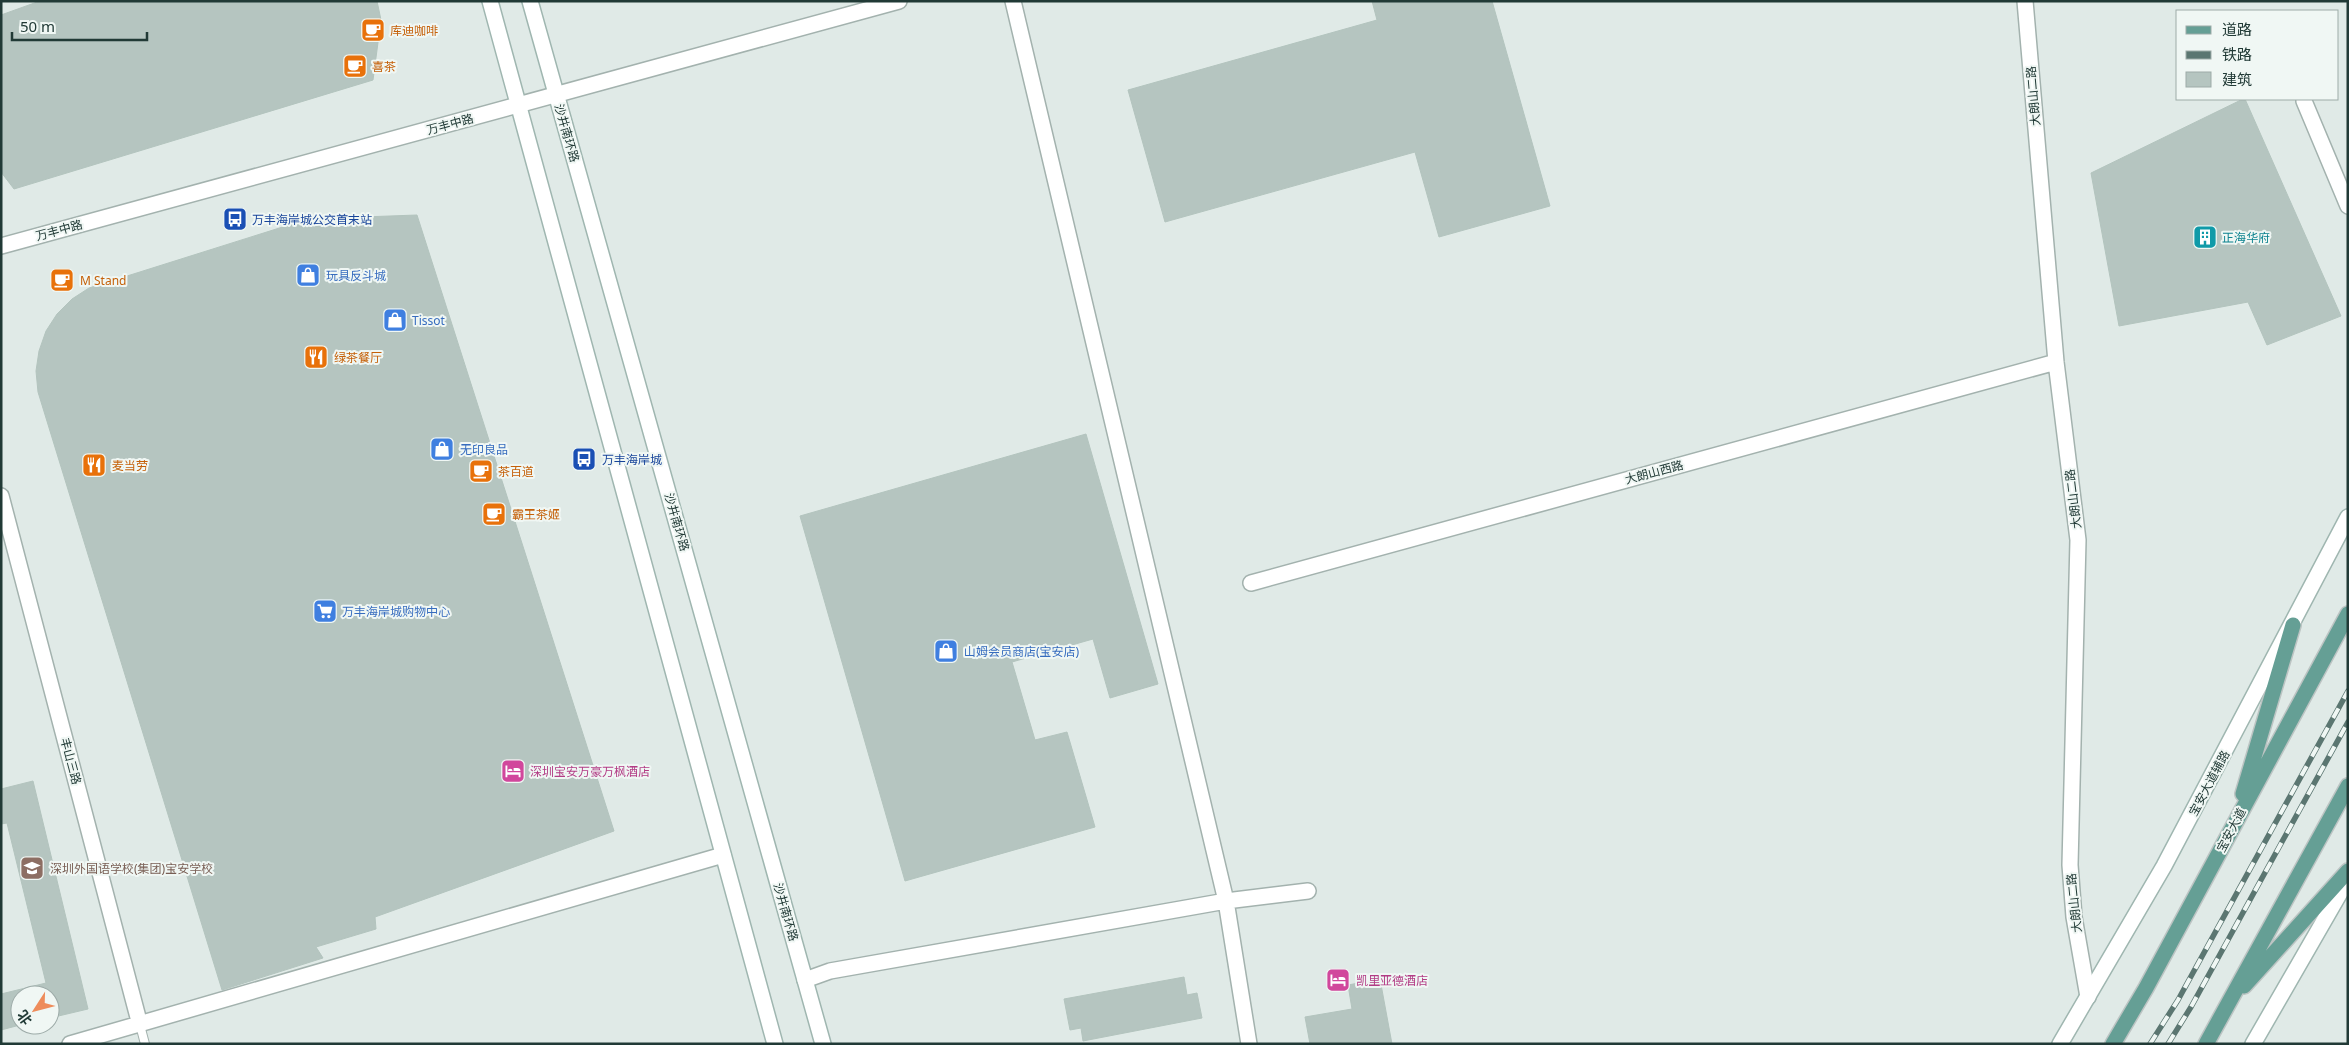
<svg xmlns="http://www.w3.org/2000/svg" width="2349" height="1045" font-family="'Noto Sans','Noto Sans SC',sans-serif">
	<rect width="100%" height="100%" fill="#e0eae7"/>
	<path fill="#b5c5c0" stroke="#b3c4be" d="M40 1H377L381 20 373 80 14 189 1 172V15Z
		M1372 1H1492L1550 206 1439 237 1415 152 1165 222 1128 90 1377 20Z
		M2243 99H2245L2341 316 2267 345 2248 302 2119 326 2091 173Z
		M417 215 614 831 375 917 376 929 316 947 323 958 222 990 38 392 36 371 39 351 46 331 57 314 72 299 89 288 308 219Z
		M1086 434 1158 684 1110 698 1093 639 1012 662 1035 740 1067 732 1095 827 905 881 800 516Z
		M33 781 88 1009 50 1018V995H20V1025L1 1030V994L46 983 7 823 1 824V789Z
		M1184 977 1187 995 1197 993 1202 1018 1083 1041 1081 1028 1070 1030 1064 999Z
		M1380 979 1392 1044H1310L1305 1017 1352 1009 1348 985Z"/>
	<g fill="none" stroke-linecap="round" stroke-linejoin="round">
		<g stroke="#a3b2ae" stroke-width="10">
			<path id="service" d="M140 1025 145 1044"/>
		</g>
		<g stroke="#a3b2ae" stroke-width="18">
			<path id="minor" d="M2025 1 2056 362 2078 540 2070 865 2074 917 2088 997
				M1 246 899 1
				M1 496 140 1025
				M1251 583 2056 362
				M70 1044 723 855"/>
		</g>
		<g stroke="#a3b2ae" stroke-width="18">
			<path id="tertiary" d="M1013 1 1226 901 1249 1044
				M2304 101 2348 206
				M805 980 830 971 1226 901 1308 891"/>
		</g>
		<g stroke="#9fb6b0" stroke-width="18">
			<path id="secondary" d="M490 1 775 1044
				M530 1 823 1044
				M2060 1044 2164 866 2348 517
				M2253 1044 2348 879"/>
		</g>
		<g stroke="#bcc4c3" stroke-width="18">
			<path id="primary" d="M2243 794 2293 625
				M2244 986 2348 871
				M2113 1044 2146 988 2348 614
				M2206 1044 2348 786"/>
		</g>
		<use href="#service" stroke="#fff" stroke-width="8"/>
		<use href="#minor" stroke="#fff" stroke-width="15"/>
		<use href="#tertiary" stroke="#fff" stroke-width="15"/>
		<use href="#secondary" stroke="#fff" stroke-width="15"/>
		<use href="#primary" stroke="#659f95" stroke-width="15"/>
		<g stroke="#5b7671" stroke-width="5.5">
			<path id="rail" d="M2150 1044 2178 1000 2348 691
				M2168 1044 2191 1007 2348 722"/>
		</g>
		<use href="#rail" stroke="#f0f7f4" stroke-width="4" stroke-dasharray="11" stroke-linecap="butt"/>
	</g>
	<defs>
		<g id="cafe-square" transform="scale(1.25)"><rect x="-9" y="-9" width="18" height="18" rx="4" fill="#e8710a" stroke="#f0f7f4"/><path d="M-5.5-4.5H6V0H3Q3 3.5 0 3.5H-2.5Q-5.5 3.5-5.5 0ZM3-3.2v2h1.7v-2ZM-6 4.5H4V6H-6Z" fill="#fff"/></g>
		<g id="bus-square" transform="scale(1.25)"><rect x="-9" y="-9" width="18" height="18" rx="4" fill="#1a4fb4" stroke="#f0f7f4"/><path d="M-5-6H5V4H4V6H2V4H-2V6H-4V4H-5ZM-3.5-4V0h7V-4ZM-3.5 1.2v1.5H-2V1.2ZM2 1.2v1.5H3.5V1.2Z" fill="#fff"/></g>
		<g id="building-square" transform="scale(1.25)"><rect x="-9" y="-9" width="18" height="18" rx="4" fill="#0f9aa8" stroke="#f0f7f4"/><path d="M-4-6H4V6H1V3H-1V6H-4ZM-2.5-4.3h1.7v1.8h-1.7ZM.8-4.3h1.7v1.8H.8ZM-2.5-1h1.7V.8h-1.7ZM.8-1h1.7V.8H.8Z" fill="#fff"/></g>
		<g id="shop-square" transform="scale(1.25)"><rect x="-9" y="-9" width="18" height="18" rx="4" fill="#3f7fe0" stroke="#f0f7f4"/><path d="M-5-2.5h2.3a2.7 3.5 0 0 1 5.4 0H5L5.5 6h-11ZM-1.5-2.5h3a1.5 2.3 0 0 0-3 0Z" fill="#fff"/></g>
		<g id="restaurant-square" transform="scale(1.25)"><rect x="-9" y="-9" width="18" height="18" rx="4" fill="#e8710a" stroke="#f0f7f4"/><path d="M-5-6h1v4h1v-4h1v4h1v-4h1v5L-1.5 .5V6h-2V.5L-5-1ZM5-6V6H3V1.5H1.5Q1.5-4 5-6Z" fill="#fff"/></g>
		<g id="supermarket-square" transform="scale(1.25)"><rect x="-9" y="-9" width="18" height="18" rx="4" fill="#3f7fe0" stroke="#f0f7f4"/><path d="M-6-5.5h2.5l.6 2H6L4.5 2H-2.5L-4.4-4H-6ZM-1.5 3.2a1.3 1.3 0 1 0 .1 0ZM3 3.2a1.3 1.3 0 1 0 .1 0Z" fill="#fff"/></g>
		<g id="hotel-square" transform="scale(1.25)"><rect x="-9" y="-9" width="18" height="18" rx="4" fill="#d1479c" stroke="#f0f7f4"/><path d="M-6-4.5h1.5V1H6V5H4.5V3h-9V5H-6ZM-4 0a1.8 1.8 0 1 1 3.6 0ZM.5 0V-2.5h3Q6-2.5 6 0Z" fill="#fff"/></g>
		<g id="school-square" transform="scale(1.25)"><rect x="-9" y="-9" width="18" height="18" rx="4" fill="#8d6e63" stroke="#f0f7f4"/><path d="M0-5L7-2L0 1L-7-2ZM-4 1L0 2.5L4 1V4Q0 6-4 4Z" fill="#fff"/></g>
	</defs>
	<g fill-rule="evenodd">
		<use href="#cafe-square" x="373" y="30"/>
		<use href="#cafe-square" x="355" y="66"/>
		<use href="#bus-square" x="235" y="219"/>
		<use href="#building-square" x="2205" y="237"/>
		<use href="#shop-square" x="308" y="275"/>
		<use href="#cafe-square" x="62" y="280"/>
		<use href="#shop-square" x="395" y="320"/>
		<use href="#restaurant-square" x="316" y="357"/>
		<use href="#shop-square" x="442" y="449"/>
		<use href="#bus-square" x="584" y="459"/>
		<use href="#restaurant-square" x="94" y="465"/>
		<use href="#cafe-square" x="481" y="471"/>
		<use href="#cafe-square" x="494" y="514"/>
		<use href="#supermarket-square" x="325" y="611"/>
		<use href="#shop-square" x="946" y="651"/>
		<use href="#hotel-square" x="513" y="771"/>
		<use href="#school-square" x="32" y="868"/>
		<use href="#hotel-square" x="1338" y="980"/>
	</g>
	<g text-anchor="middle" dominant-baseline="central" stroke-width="4" stroke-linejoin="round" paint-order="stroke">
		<g font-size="12" fill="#c56008" stroke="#f0f7f4" text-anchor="start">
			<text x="390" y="30">库迪咖啡</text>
			<text x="372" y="66">喜茶</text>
			<text x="80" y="280">M Stand</text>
			<text x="334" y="357">绿茶餐厅</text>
			<text x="112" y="465">麦当劳</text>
			<text x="498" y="471">茶百道</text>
			<text x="512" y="514">霸王茶姬</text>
		</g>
		<g font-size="12" fill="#213a36" stroke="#f0f7f4">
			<text transform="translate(2033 96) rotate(-95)">大朗山二路</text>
			<text transform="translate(450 124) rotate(-15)">万丰中路</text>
			<text transform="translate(567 133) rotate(74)">沙井南环路</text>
			<text transform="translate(59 230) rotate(-15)">万丰中路</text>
			<text transform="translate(1654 472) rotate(-15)">大朗山西路</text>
			<text transform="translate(2073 499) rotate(-97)">大朗山二路</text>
			<text transform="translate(677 522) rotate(74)">沙井南环路</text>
			<text transform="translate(71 761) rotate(75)">丰山三路</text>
			<text transform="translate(2209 783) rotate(-62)">宝安大道辅路</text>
			<text transform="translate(2231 830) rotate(-62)">宝安大道</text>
			<text transform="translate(2074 903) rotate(-96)">大朗山二路</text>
			<text transform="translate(786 912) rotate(74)">沙井南环路</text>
		</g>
		<g font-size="12" fill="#164399" stroke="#f0f7f4" text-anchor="start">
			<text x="252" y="219">万丰海岸城公交首末站</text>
			<text x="602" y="459">万丰海岸城</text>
		</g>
		<g font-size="12" fill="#0d838f" stroke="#f0f7f4" text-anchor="start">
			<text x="2222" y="237">正海华府</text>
		</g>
		<g font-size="12" fill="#366cbe" stroke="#f0f7f4" text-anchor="start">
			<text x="326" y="275">玩具反斗城</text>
			<text x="412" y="320">Tissot</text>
			<text x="460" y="449">无印良品</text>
			<text x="342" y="611">万丰海岸城购物中心</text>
			<text x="964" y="651">山姆会员商店(宝安店)</text>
		</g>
		<g font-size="12" fill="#b23c85" stroke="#f0f7f4" text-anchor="start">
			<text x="530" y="771">深圳宝安万豪万枫酒店</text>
			<text x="1356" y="980">凯里亚德酒店</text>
		</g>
		<g font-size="12" fill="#785e54" stroke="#f0f7f4" text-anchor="start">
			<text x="50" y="868">深圳外国语学校(集团)宝安学校</text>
		</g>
	</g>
	<rect width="2349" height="1045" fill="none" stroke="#213a36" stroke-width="5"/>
	<rect x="2176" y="10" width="162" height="90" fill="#f0f7f4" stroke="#9daba8"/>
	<rect x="2186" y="26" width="25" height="8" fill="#659f95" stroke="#9daba8"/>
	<text x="2222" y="35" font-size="15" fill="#213a36">道路</text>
	<rect x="2186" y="51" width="25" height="8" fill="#5b7671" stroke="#9daba8"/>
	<text x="2222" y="60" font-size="15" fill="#213a36">铁路</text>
	<rect x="2186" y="72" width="25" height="15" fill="#b5c5c0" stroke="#9daba8"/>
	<text x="2222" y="85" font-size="15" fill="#213a36">建筑</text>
	<g transform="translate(35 1010) rotate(234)"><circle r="24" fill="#f0f7f4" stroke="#9daba8"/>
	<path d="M0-4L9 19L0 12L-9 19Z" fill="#ee8c5b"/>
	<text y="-8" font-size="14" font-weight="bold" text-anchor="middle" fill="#213a36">北</text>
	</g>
	<path d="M12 32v8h135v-8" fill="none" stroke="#213a36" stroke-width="2.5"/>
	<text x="20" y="32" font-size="15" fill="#213a36" stroke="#f0f7f4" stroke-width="4" paint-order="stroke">50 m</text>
</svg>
